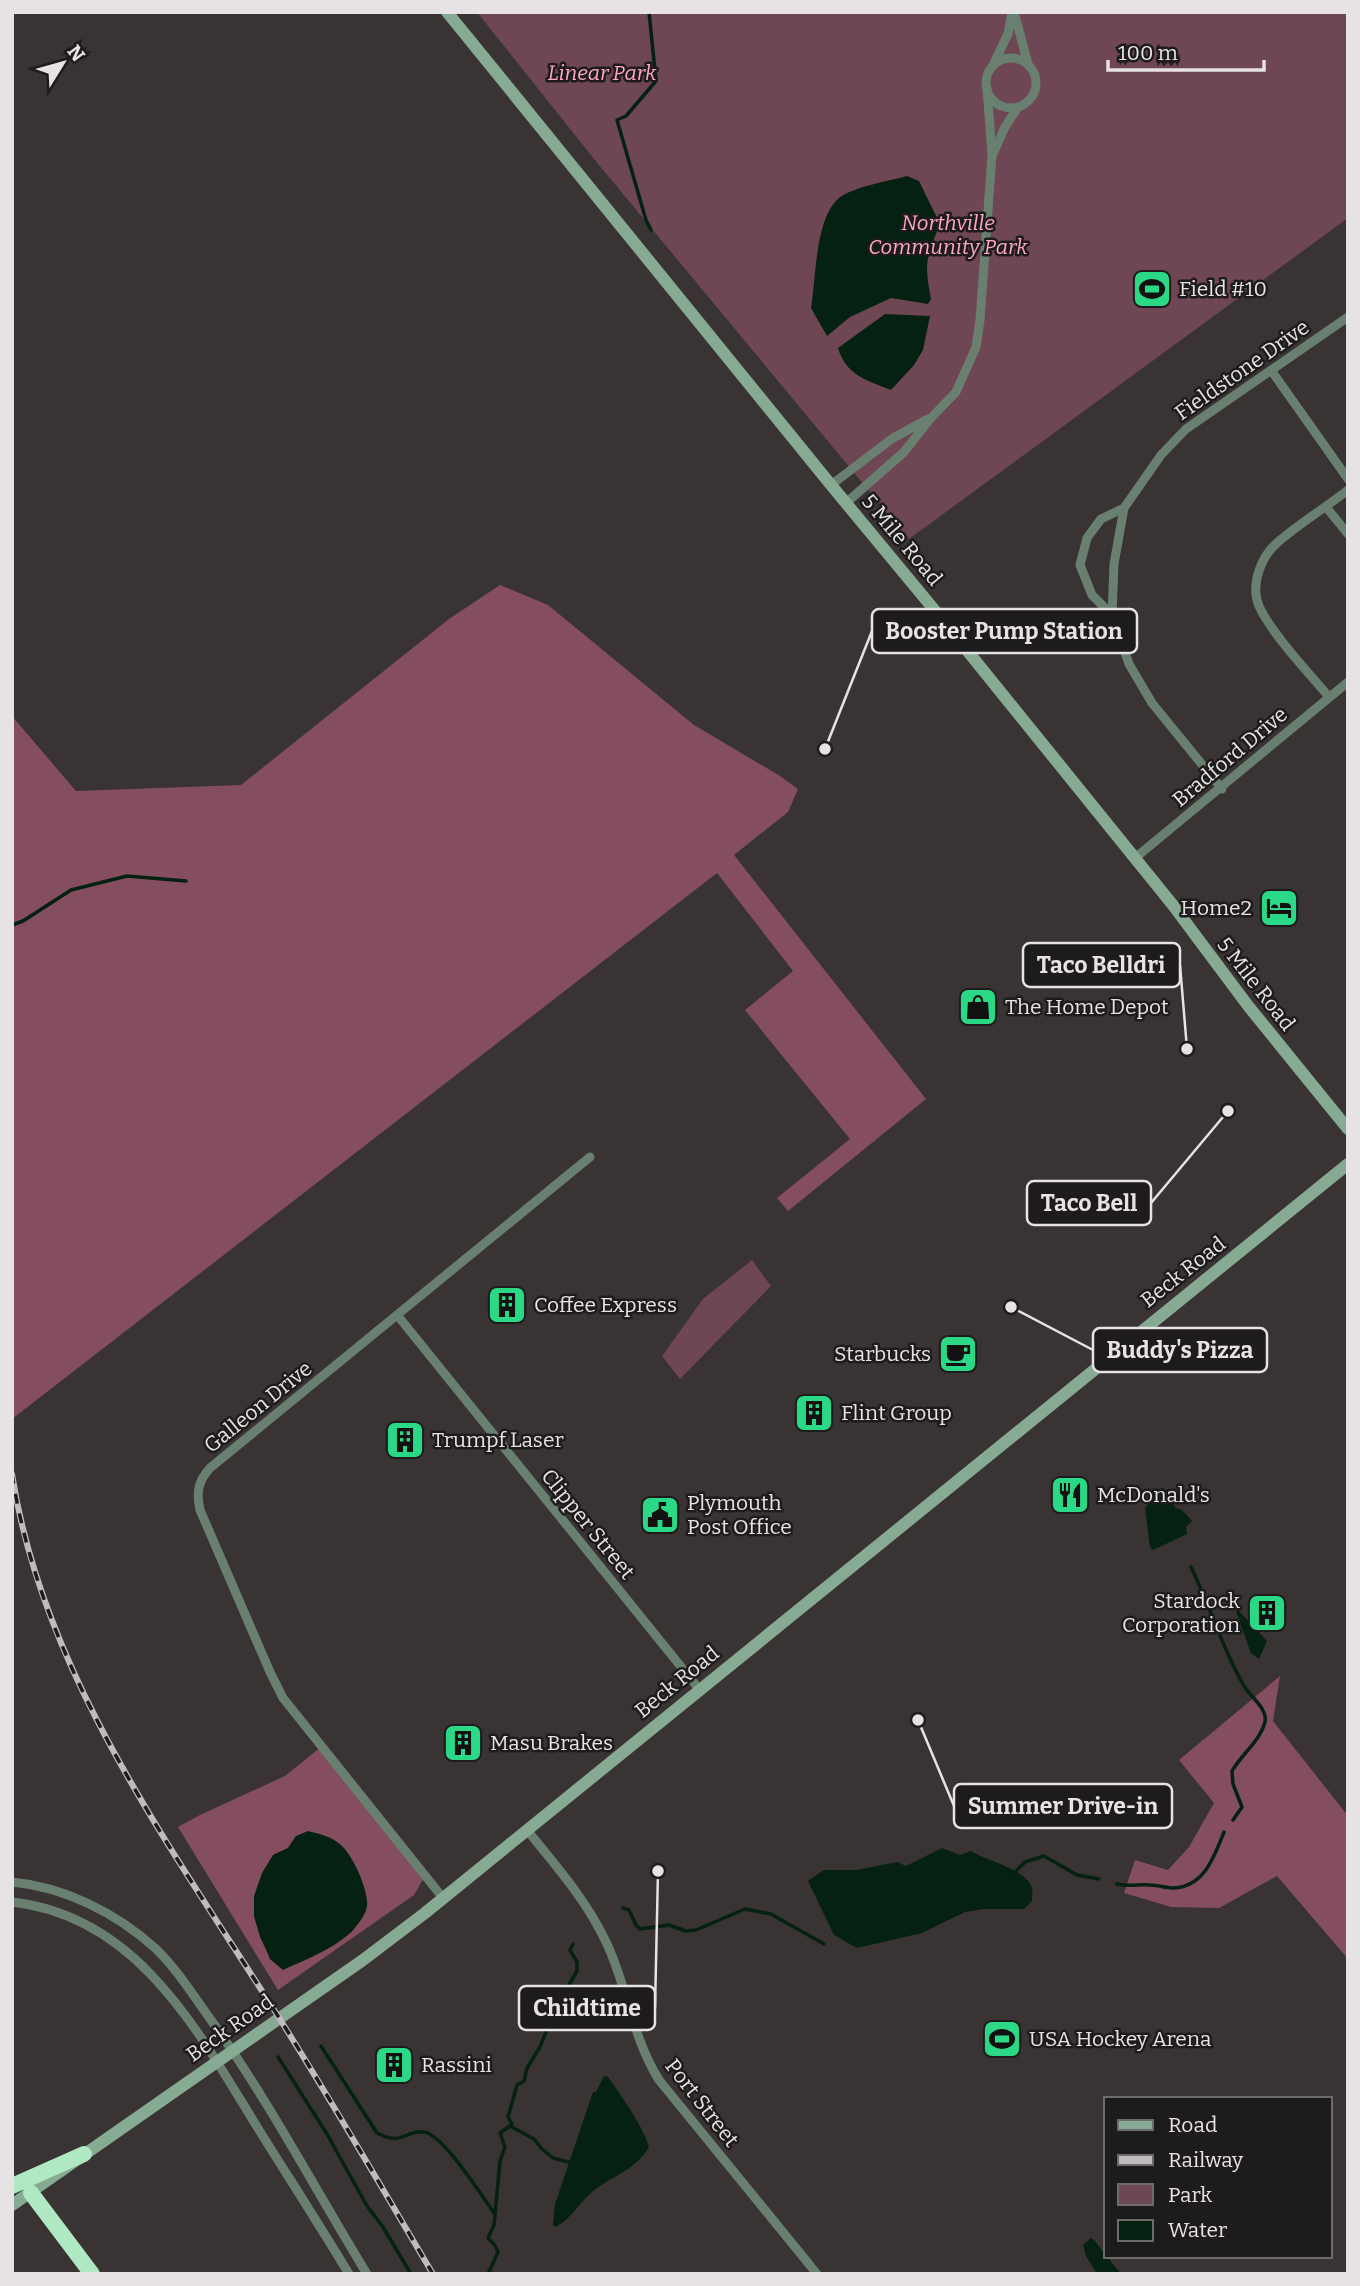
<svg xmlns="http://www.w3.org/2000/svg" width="1360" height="2286" font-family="Bitter,serif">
	<rect width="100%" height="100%" fill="#393334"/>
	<path fill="#6f4653" d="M477 12H1348V218L909 539 594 159Z
		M752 1260 771 1286 680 1379 662 1356 703 1299Z"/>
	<path fill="#844e60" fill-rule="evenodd" d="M500 585 548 605 694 725 780 776 798 789 788 812 734 855 926 1099 788 1211 777 1198 850 1139 745 1010 793 971 717 873 12 1419V716L76 791 241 785 449 619Z
		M1280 1676 1273 1721 1348 1816V1959L1277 1876 1219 1908 1171 1907 1124 1893 1135 1860 1168 1870 1189 1847 1214 1803 1179 1760Z
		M321 1747 425 1876 414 1895 278 1990 178 1827 200 1815 285 1776ZM296 1836 352 1932 315 1955 270 1960 254 1916 273 1855 288 1848Z"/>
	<path fill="#052111" d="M907 176 919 181 940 224C926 259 924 262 931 299L928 304 891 298 850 317 827 336 811 308C816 279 815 218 839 198 853 187 889 181 907 176Z
		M885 314 930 316 923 350 914 365 891 390C866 380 846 375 838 348Z
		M1162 1488 1168 1491V1496L1176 1508 1182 1510 1192 1521 1186 1527 1187 1534 1153 1550 1150 1547 1145 1508Z
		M1238 1610 1267 1641 1259 1659 1251 1653 1236 1612Z
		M308 1831C320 1834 333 1837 342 1846 353 1856 369 1891 367 1906 366 1914 359 1923 354 1929 338 1947 305 1960 283 1970L271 1960 260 1937 254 1916V1896L262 1873 273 1855 288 1848 296 1836Z
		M942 1848 960 1855 971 1851C987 1861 1029 1870 1032 1889 1033 1893 1032 1897 1032 1901L1024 1909H984L965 1912 922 1933 857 1948 834 1935 808 1881 824 1870H857L897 1862 906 1866Z
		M604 2076 608 2077C623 2099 641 2122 649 2147 634 2172 612 2175 592 2192 579 2204 571 2218 556 2227L553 2225 555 2204 593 2092H596Z
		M1091 2238 1094 2240 1121 2274H1097L1086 2256 1083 2245Z"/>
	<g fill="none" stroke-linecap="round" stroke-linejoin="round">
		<path stroke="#052111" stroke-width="3.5" d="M649 12 656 81 626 116 617 120 646 220 651 230
			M12 925 23 921 71 890 127 876 186 881
			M1191 1567C1210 1606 1222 1648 1244 1686 1250 1696 1268 1709 1265 1722 1260 1741 1241 1755 1232 1771L1233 1784 1242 1807 1233 1820
			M1012 1875 1025 1862 1044 1856 1077 1875 1099 1879
			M1117 1884C1129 1887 1139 1884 1150 1885 1158 1885 1165 1888 1172 1888 1204 1888 1214 1857 1224 1832
			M623 1908 629 1910 636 1925 640 1929 669 1925 686 1931 696 1930 745 1909 771 1914 824 1944
			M321 2046 377 2133C404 2147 406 2129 424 2132 443 2134 483 2198 495 2214
			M278 2057 327 2134 367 2206 383 2227 411 2274
			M510 2126 512 2124 508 2117 517 2085 524 2081 527 2068 540 2047 556 2007 577 1971V1962L570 1950 573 1944
			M510 2126 534 2139 541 2148 553 2158 572 2163
			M488 2274 498 2252 494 2244 488 2238 494 2225 500 2161 505 2147 500 2133 510 2126"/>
		<path stroke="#698071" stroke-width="9" d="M1014 12 1028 64
			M986 83a25 25 0 1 1 50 0a25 25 0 1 1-50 0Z
			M994 63 1008 34 1012 12
			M993 154 1005 127 1018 107
			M1271 370 1348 479
			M831 485 893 438 928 419
			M846 503 904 452 930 419 956 392 976 347 980 320 992 155 987 88
			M1326 507 1348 534
			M1112 615 1092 595 1080 565 1087 538 1101 519 1124 508
			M1329 697C1309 673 1271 633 1259 606 1250 585 1261 556 1278 542 1300 523 1325 508 1348 490
			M1222 789 1152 703 1129 664 1112 615 1114 564 1124 508 1161 455 1186 429 1348 317
			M1135 858 1348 682
			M398 1316 699 1689
			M527 1830C557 1867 587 1901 607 1944 628 1989 632 2037 659 2080L817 2274
			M12 1882C65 1887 116 1913 155 1948 177 1969 193 1995 211 2020 269 2101 315 2189 367 2274
			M443 1898 283 1698 270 1672 200 1510C196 1493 198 1481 210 1468L590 1157
			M12 1902C139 1916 199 2033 259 2130 289 2178 320 2226 349 2274"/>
		<path stroke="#86aa92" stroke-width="12" d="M447 12 831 485 932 607 1172 904 1249 1007 1348 1129
			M12 2205 363 1960 425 1913 1348 1164"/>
		<path stroke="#b0e8c3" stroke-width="16" d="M12 2186 84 2154
			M31 2193 92 2274"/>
		<g stroke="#c0bcbd" stroke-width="6">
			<path id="rail" d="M12 1474C42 1669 165 1839 269 2002 326 2091 379 2183 433 2274"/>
		</g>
		<use href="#rail" stroke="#1e1b1c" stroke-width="3.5" stroke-dasharray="10" stroke-linecap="butt"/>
	</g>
	<defs>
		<g id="stadium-square" transform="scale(2.0125)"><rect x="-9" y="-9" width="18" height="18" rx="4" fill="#2ad885" stroke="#1e1b1c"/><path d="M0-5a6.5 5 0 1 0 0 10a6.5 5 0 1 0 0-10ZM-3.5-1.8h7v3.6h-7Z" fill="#111"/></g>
		<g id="hotel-square" transform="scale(2.0125)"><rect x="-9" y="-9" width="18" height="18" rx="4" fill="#2ad885" stroke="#1e1b1c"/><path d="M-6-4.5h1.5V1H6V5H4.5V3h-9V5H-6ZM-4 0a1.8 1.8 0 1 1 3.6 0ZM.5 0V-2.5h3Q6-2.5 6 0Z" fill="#111"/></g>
		<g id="shop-square" transform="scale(2.0125)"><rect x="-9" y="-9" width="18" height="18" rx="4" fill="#2ad885" stroke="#1e1b1c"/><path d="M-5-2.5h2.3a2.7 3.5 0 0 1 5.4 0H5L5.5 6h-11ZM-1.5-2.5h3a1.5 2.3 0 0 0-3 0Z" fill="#111"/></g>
		<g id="building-square" transform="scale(2.0125)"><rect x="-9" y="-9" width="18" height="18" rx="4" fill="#2ad885" stroke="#1e1b1c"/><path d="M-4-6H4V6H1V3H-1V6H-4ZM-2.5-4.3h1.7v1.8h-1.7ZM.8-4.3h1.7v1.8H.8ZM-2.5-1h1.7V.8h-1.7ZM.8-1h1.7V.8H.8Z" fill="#111"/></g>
		<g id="cafe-square" transform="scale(2.0125)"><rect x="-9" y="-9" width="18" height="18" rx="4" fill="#2ad885" stroke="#1e1b1c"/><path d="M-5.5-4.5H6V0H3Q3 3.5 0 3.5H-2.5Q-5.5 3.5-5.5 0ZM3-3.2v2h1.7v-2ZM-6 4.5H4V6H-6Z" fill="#111"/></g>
		<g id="restaurant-square" transform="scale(2.0125)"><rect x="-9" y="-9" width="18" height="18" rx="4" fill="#2ad885" stroke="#1e1b1c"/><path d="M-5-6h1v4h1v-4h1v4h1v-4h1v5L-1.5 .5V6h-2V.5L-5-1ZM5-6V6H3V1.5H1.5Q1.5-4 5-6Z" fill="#111"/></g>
		<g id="civic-square" transform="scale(2.0125)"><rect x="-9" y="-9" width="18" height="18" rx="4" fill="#2ad885" stroke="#1e1b1c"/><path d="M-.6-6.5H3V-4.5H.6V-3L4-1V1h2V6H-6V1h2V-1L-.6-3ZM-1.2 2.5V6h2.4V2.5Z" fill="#111"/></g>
	</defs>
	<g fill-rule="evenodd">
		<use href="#stadium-square" x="1152" y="289"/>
		<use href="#hotel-square" x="1279" y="908"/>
		<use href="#shop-square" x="978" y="1007"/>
		<use href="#building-square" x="507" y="1305"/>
		<use href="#cafe-square" x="958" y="1354"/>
		<use href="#building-square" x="814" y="1413"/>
		<use href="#building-square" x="405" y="1440"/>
		<use href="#restaurant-square" x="1070" y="1495"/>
		<use href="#civic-square" x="660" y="1515"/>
		<use href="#building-square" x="1267" y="1613"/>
		<use href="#building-square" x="463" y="1743"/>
		<use href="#stadium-square" x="1002" y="2039"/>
		<use href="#building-square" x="394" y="2065"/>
	</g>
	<g text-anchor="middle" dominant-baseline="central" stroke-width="5" stroke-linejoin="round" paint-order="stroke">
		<g font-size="21" font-style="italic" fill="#fea7c4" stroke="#1e1b1c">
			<text x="602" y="73">Linear Park</text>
			<text x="948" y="223">Northville<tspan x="948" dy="24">Community Park</tspan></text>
		</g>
		<g font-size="21" fill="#e7e3e4" stroke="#1e1b1c" text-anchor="start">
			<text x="1179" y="289">Field #10</text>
			<text x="1252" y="908" text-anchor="end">Home2</text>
			<text x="1005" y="1007">The Home Depot</text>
			<text x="534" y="1305">Coffee Express</text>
			<text x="931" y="1354" text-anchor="end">Starbucks</text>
			<text x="841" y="1413">Flint Group</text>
			<text x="432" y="1440">Trumpf Laser</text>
			<text x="1097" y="1495">McDonald's</text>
			<text x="687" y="1503">Plymouth<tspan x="687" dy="24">Post Office</tspan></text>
			<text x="1240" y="1601" text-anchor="end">Stardock<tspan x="1240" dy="24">Corporation</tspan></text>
			<text x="490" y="1743">Masu Brakes</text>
			<text x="1029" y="2039">USA Hockey Arena</text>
			<text x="421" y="2065">Rassini</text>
		</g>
		<g font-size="21" fill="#e7e3e4" stroke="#1e1b1c">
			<text transform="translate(1242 370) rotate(-35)">Fieldstone Drive</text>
			<text transform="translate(902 540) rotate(50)">5 Mile Road</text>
			<text transform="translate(1230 757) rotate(-40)">Bradford Drive</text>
			<text transform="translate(1256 984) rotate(52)">5 Mile Road</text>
			<text transform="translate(1183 1272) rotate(-38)">Beck Road</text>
			<text transform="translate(258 1407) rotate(-39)">Galleon Drive</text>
			<text transform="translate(588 1524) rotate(51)">Clipper Street</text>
			<text transform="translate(677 1682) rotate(-39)">Beck Road</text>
			<text transform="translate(230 2028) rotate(-35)">Beck Road</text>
			<text transform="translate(702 2103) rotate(52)">Port Street</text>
		</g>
	</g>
	<path fill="none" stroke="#e7e3e4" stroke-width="2.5" d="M825 749L872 631M1187 1049L1180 965M1228 1111L1151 1203M1011 1307L1093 1350M918 1720L954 1806M658 1871L655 2008"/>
	<g fill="#e7e3e4" stroke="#1e1b1c" stroke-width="2.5">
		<circle cx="825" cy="749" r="7"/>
		<circle cx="1187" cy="1049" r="7"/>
		<circle cx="1228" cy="1111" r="7"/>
		<circle cx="1011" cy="1307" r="7"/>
		<circle cx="918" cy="1720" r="7"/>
		<circle cx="658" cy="1871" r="7"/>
	</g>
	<g fill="#1e1b1c" stroke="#e7e3e4" stroke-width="2.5">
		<rect x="872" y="609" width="265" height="44" rx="7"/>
		<rect x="1023" y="943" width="157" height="44" rx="7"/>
		<rect x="1027" y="1181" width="124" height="44" rx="7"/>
		<rect x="1093" y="1328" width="174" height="44" rx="7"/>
		<rect x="954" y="1784" width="218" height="44" rx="7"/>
		<rect x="519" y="1986" width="136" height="44" rx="7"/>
	</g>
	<g font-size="23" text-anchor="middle" font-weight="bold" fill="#e7e3e4">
		<text x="1004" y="639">Booster Pump Station</text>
		<text x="1101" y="973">Taco Belldri</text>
		<text x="1089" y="1211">Taco Bell</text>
		<text x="1180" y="1358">Buddy's Pizza</text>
		<text x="1063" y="1814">Summer Drive-in</text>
		<text x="587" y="2016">Childtime</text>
	</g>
	<rect width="1360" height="2286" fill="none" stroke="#e7e3e4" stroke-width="28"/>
	<rect x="1104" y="2097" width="228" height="161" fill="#1e1b1c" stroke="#6e6b6c" stroke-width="2"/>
	<rect x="1118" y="2120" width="35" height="10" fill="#86aa92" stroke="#6e6b6c" stroke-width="2"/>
	<text x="1168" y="2132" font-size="21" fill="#e7e3e4">Road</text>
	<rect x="1118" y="2155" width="35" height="10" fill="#c0bcbd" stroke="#6e6b6c" stroke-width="2"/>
	<text x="1168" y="2167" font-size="21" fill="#e7e3e4">Railway</text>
	<rect x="1118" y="2184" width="35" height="21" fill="#6f4653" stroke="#6e6b6c" stroke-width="2"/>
	<text x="1168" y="2202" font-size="21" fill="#e7e3e4">Park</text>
	<rect x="1118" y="2220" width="35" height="21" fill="#052111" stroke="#6e6b6c" stroke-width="2"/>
	<text x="1168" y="2237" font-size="21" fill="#e7e3e4">Water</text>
	<g transform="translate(63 63) rotate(53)" stroke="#1e1b1c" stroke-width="5" paint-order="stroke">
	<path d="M0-5L12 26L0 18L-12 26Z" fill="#e7e3e4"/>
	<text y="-10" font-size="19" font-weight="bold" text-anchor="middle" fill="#e7e3e4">N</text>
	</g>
	<path d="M1108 60v10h156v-10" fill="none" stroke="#e7e3e4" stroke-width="3.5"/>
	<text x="1118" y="60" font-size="21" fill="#e7e3e4" stroke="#1e1b1c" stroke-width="5" paint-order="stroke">100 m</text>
</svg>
